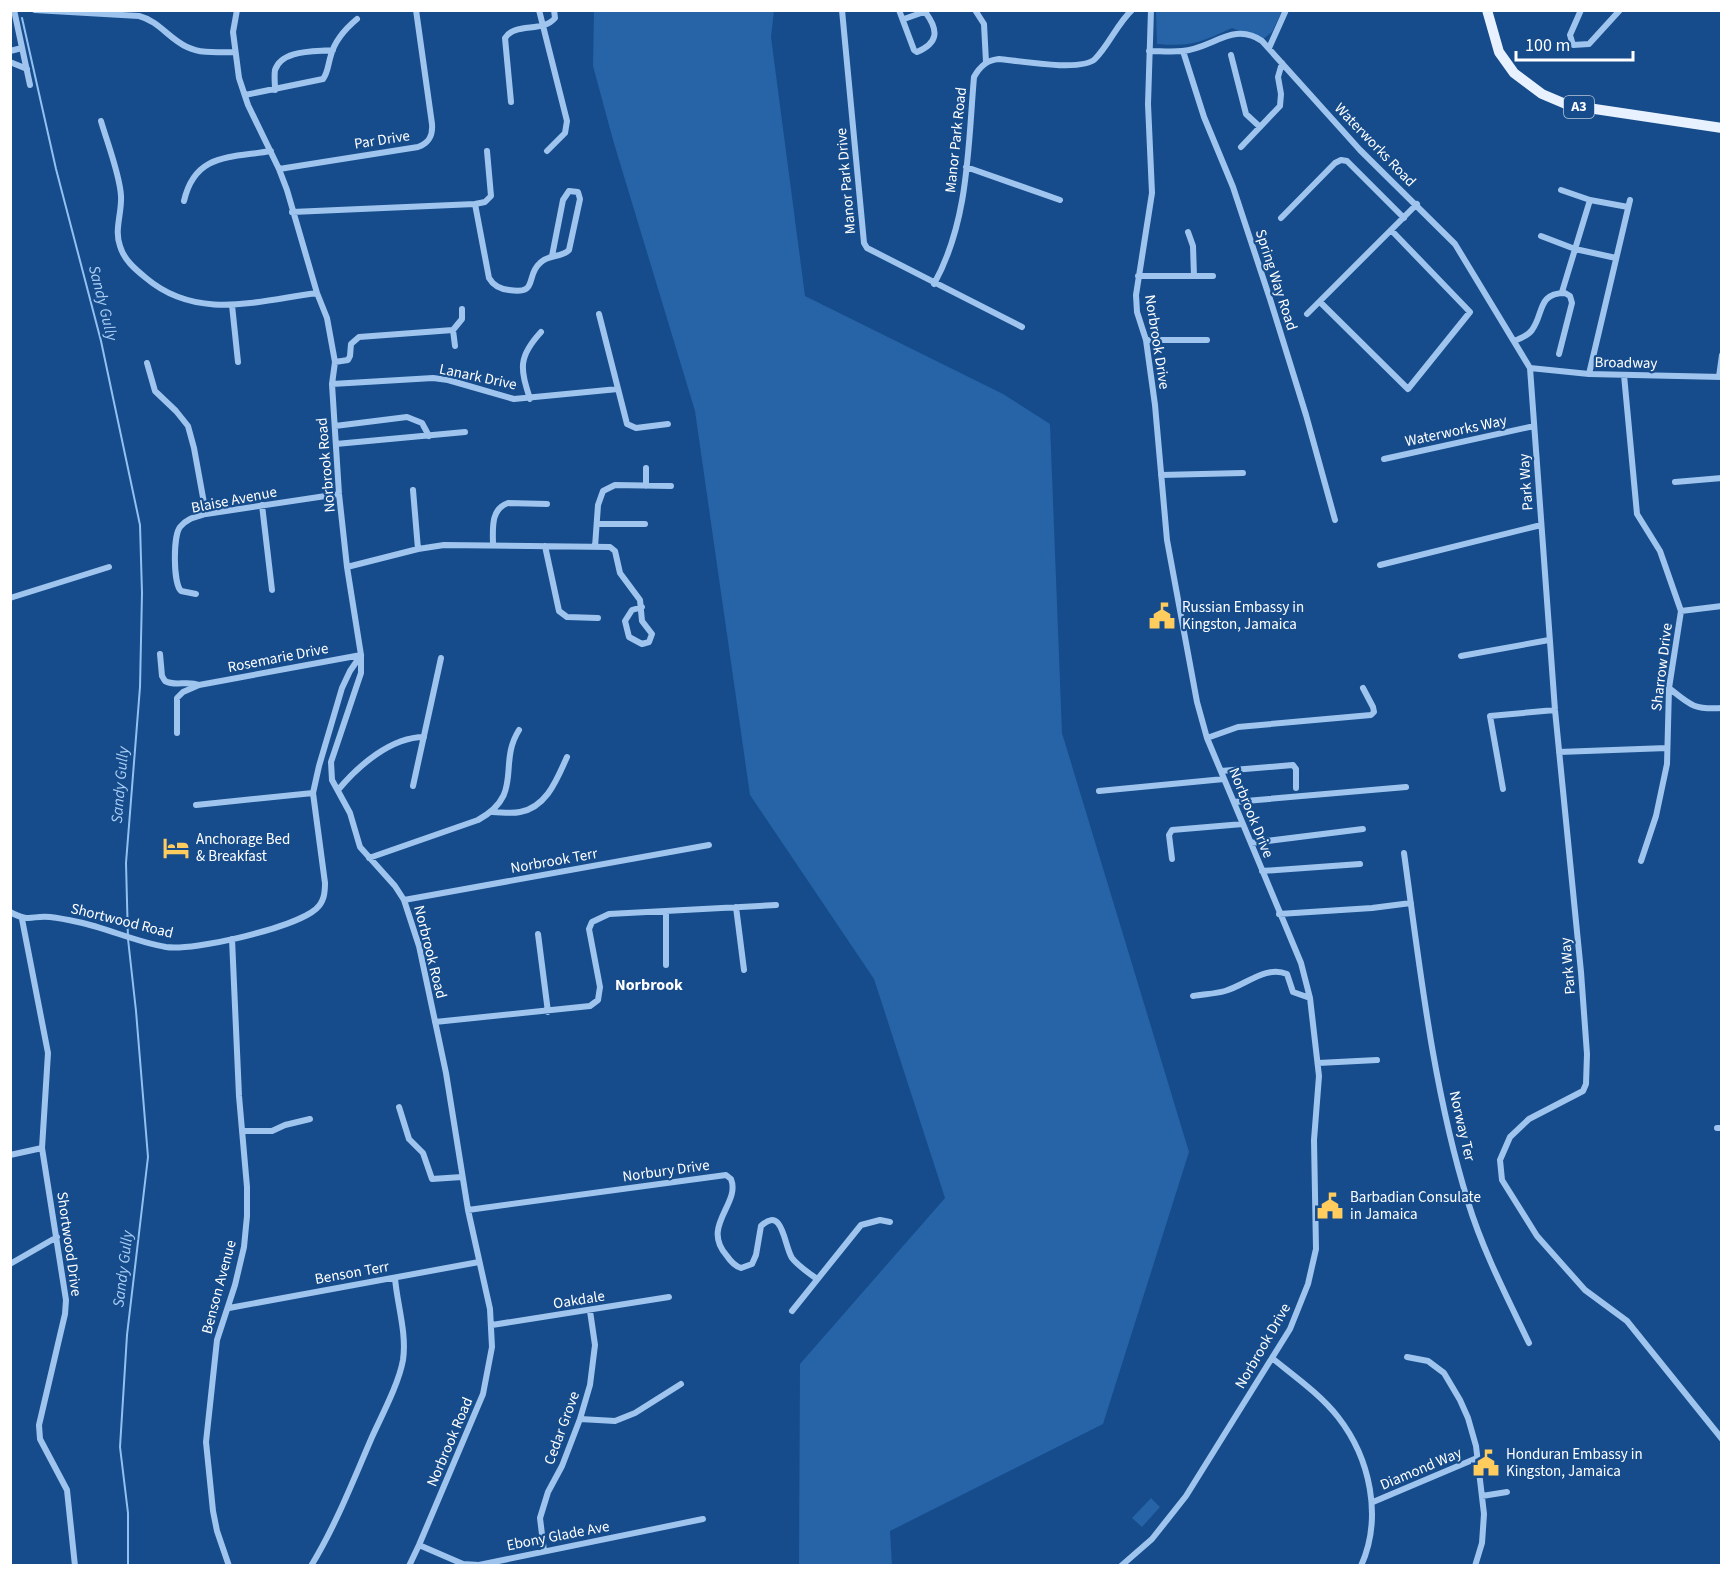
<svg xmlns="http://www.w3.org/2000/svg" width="1732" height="1576" font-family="'Source Sans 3',sans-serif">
	<rect width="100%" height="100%" fill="#164c8b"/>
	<path fill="#2664a7" d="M594 11H774L771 37 805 296 1003 394 1050 424 1062 733 1189 1152 1103 1424 890 1531 892 1565H799L800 1364 945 1198 874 979 750 795 695 411 613 140 593 66Z
		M1156 11H1282L1272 32 1262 40 1232 28C1201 42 1192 47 1157 44Z
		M1151 1498 1160 1507 1142 1527 1132 1518Z"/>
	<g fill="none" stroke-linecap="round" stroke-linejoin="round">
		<path stroke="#92c1f1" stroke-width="2" d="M22 18 56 169 101 341 140 525 142 593 140 687 126 863 128 939 136 1011 148 1157 127 1335 120 1447 128 1513V1566"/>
		<path stroke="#9fc5ef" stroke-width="6" d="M14 10 30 85
			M35 10 139 16C159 21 169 39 187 47 201 54 219 52 235 52
			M237 10 233 32 239 78 248 105 279 169 287 190 317 293 327 318 335 362 332 384 339 494 347 567 361 655V673L331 762 332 780 350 813 360 847 395 886 404 900 419 946 446 1073 468 1210 490 1309 492 1347 483 1394 419 1545 409 1566
			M539 10 567 121 565 133 547 151
			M842 10 864 243 867 248 1022 327
			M899 10 914 50 917 52C938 43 939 31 926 13H921L904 19
			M975 10 984 24 986 62
			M1581 10 1570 35 1573 45 1589 44 1620 10
			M1269 48 1286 10
			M10 51 22 48
			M1149 51C1160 51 1171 52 1182 51 1212 49 1233 21 1262 41L1360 150 1455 244 1530 368 1555 710 1581 972 1587 1054 1586 1084 1583 1091 1529 1119 1510 1137 1500 1160 1502 1180 1537 1236 1585 1290 1627 1321 1722 1439
			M1183 51 1204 117 1233 187 1270 299 1306 415 1335 520
			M1231 55 1246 114 1260 127
			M10 62 27 69
			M275 90C275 83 274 76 275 70 282 49 315 52 333 50
			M245 95 323 79C328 73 328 64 331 55 335 40 345 29 357 19
			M511 102 505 38C515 22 543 33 555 18L554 10
			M101 121C107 142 120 175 121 196 122 213 114 230 120 246 124 260 135 269 146 278 197 321 257 301 317 293
			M1241 147 1280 106 1281 94 1278 77 1282 63
			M966 167 1060 200
			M279 169 418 147C429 143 433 136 432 124L416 10
			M1561 190 1590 200 1628 207
			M184 201C195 153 230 158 271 151
			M475 204 485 202 491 196 487 151
			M292 212 475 204 489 278C493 285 500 289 509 290 539 295 525 276 540 263 548 254 562 258 569 250L580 199 578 192 569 191 563 200 552 256
			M1281 218 1335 163 1341 160 1347 161 1404 218
			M1188 232 1193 246 1194 276
			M1541 236 1575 249 1616 258
			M1138 276H1213
			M934 284C969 221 968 146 974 77 980 66 987 60 999 59 1019 61 1082 72 1095 59 1109 45 1117 24 1132 10
			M1562 292 1590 200
			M1320 302 1408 389 1470 312 1391 230
			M232 305 238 362
			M599 314 627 424 636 428 668 424
			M1307 314 1417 204
			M453 330 455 346
			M1146 340H1207
			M1515 341C1520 338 1528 336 1532 330 1544 314 1537 293 1565 293L1570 296 1572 303 1559 354
			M335 362 348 360 350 356 351 344 359 337 453 330 462 319V309
			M147 363 155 391 176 411 188 426 194 448 206 514
			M1530 368 1589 374 1722 377
			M1589 374 1630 200
			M1624 375 1637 514 1660 551 1681 611 1669 688 1667 764 1656 816 1641 861
			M1719 377 1722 355
			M332 384 433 378 448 380 514 399 618 389
			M530 399C520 368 518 357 541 332
			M335 426 407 417 422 423 429 436
			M336 444 465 432
			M1384 459 1534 426
			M1161 475 1243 473
			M1675 482 1722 478
			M646 486V468
			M413 490 418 549
			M262 505 272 590
			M597 524H645
			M493 545C493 530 490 509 508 503L547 504
			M545 546 559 611 567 617 598 618
			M595 547 598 505 603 491 615 485 671 486
			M1380 565 1541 525
			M347 567 418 549 444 545 610 547 615 551 620 573 640 600 642 621 652 634 649 642 642 644 629 637 625 621 632 610 642 607
			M196 594 181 591C173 583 173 536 180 527 187 518 196 517 206 514L339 494
			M10 598 109 567
			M1681 611 1722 606
			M160 654 162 676 165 681C176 687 187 680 199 685
			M1461 656 1549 640
			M1669 688C1690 705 1694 710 1722 708
			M177 733V698L183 692 199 685 361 655
			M1207 738 1238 727 1371 715 1374 712 1373 707 1363 688
			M1559 752 1667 748
			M1221 771 1293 765 1296 769V788
			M413 786 441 658
			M1503 789 1490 716 1555 710
			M338 790C358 766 391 737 424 737
			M1099 791 1224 779
			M1234 802 1406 787
			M196 805 313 793
			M492 812C501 812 511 814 520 812 547 807 557 779 567 757
			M1251 843 1363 829
			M1404 853C1420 969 1433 1089 1468 1202 1483 1251 1507 1297 1529 1343
			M369 858 478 820C525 794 497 765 519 730
			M1172 859 1169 835 1172 830 1243 824
			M1262 871 1360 864
			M404 900 709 845
			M736 907 744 970
			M10 912C30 923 32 915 50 917 59 918 69 920 78 922 107 928 136 942 166 947 195 951 294 928 316 909 324 902 325 893 325 883L313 793 319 766 342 688 350 671 361 655
			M666 912V965
			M1279 914 1372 908 1411 903
			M22 919 48 1053 42 1148 66 1300 65 1314 39 1425 40 1439 67 1490 75 1566
			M538 934 548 1012
			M1193 996C1203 994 1215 994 1225 991 1246 985 1266 965 1287 974L1293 992 1310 998
			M435 1022 590 1006 598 1000 600 987 589 929 592 922 609 914 776 905
			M1318 1063 1377 1060
			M399 1107 409 1139 423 1153 432 1179 462 1177
			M1717 1128H1722
			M242 1131H272L285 1125 310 1119
			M10 1155 42 1148
			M468 1210 726 1175 731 1179C741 1204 700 1226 727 1256 731 1262 735 1266 741 1268L752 1264 756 1255 761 1226C783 1205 784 1246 792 1258 798 1266 809 1273 817 1279
			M10 1264 57 1237
			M229 1308 479 1262
			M792 1311 861 1225 880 1220 890 1222
			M492 1325 669 1297
			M1407 1357 1428 1361 1444 1373 1460 1400 1468 1418 1476 1446 1484 1514 1482 1543 1475 1566
			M1272 1358C1294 1376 1320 1394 1338 1417 1370 1458 1383 1517 1361 1566
			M580 1419 615 1421 635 1413 681 1384
			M1482 1496 1507 1492
			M1373 1502 1477 1458
			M419 1545 463 1564 479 1565 703 1519
			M544 1551 540 1518 548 1492 562 1466 580 1419 590 1385 595 1345 590 1311
			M229 1566 217 1531 213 1511 206 1442 217 1340 235 1285 244 1247 247 1216V1187L239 1096 232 939
			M311 1566C336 1525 353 1481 372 1437 382 1415 399 1383 403 1360 407 1333 397 1304 395 1278
			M1121 1566 1152 1539 1186 1496 1290 1329 1308 1284 1316 1249 1314 1140 1319 1076 1310 998 1301 963 1207 738 1197 702 1167 540 1155 405 1146 340 1137 312 1136 295 1152 193 1148 104 1151 10"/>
		<path stroke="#e7f1ff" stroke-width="10" d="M1487 10 1499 52 1514 73 1542 94 1568 105 1722 128"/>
	</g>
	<defs>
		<g id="civic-bare" transform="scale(2.07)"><path d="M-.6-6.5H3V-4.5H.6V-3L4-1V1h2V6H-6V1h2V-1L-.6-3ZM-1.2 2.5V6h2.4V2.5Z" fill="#ffcc5d" stroke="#164c8b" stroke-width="2.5" paint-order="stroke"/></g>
		<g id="hotel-bare" transform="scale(2.07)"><path d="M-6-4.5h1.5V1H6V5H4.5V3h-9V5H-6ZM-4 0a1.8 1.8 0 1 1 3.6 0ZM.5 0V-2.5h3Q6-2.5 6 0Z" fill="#ffcc5d" stroke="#164c8b" stroke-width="2.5" paint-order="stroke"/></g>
	</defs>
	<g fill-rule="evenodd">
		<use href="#civic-bare" x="1162" y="616"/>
		<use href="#hotel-bare" x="176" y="848"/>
		<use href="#civic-bare" x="1330" y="1206"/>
		<use href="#civic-bare" x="1486" y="1463"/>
	</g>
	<g text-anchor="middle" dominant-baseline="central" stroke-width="4.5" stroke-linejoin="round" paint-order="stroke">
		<rect fill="#164c8b" stroke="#b9c9dc" stroke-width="1.5" x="1564" y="96" width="30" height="22" rx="4.5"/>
		<g font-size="14" font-weight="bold" fill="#fff">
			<text x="1579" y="107">A3</text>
		</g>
		<g font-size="15" fill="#fff" stroke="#164c8b">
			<text transform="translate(382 140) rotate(-9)">Par Drive</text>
			<text transform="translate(956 140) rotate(-84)">Manor Park Road</text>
			<text transform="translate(1375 145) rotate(46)">Waterworks Road</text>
			<text transform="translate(846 181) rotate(-95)">Manor Park Drive</text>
			<text transform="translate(1276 280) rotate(72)">Spring Way Road</text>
			<text transform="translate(1157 342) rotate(81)">Norbrook Drive</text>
			<text transform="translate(1626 363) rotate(1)">Broadway</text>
			<text transform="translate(478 377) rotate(12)">Lanark Drive</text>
			<text transform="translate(1456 431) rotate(-12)">Waterworks Way</text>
			<text transform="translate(326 465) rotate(-95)">Norbrook Road</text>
			<text transform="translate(1526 482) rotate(-94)">Park Way</text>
			<text transform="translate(234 500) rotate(-11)">Blaise Avenue</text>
			<text transform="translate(278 658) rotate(-11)">Rosemarie Drive</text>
			<text transform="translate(1662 667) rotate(-83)">Sharrow Drive</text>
			<text transform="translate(1251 813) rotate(68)">Norbrook Drive</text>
			<text transform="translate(554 861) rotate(-10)">Norbrook Terr</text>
			<text transform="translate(122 921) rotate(14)">Shortwood Road</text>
			<text transform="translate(430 952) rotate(76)">Norbrook Road</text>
			<text transform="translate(1568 966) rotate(-95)">Park Way</text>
			<text transform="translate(1462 1126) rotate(77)">Norway Ter</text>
			<text transform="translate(666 1171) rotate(-8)">Norbury Drive</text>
			<text transform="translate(69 1244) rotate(82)">Shortwood Drive</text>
			<text transform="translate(352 1273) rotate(-10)">Benson Terr</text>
			<text transform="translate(219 1287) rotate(-75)">Benson Avenue</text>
			<text transform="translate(579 1300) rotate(-9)">Oakdale</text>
			<text transform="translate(1263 1346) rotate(-60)">Norbrook Drive</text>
			<text transform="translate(562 1428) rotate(-70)">Cedar Grove</text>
			<text transform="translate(450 1442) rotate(-67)">Norbrook Road</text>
			<text transform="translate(1421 1469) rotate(-23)">Diamond Way</text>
			<text transform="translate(558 1536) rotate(-11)">Ebony Glade Ave</text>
		</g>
		<g font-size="15" fill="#fff" stroke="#164c8b" text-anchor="start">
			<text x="1182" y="607">Russian Embassy in<tspan x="1182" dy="17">Kingston, Jamaica</tspan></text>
			<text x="196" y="839">Anchorage Bed<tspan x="196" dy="17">&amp; Breakfast</tspan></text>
			<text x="1350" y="1197">Barbadian Consulate<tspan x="1350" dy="17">in Jamaica</tspan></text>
			<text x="1506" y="1454">Honduran Embassy in<tspan x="1506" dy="17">Kingston, Jamaica</tspan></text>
		</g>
		<g font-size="16" font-style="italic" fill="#abcff6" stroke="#164c8b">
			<text transform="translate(103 303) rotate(76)">Sandy Gully</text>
			<text transform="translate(120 785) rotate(-85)">Sandy Gully</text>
			<text transform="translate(123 1269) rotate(-83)">Sandy Gully</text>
		</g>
		<g font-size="16" font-weight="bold" fill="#fff" stroke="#164c8b">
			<text x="649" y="985">Norbrook</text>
		</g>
	</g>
	<rect width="1732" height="1576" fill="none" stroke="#ffffff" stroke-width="24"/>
	<path d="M1516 51v9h117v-9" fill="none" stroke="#ffffff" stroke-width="3"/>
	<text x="1525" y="51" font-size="18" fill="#ffffff" stroke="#164c8b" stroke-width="4.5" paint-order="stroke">100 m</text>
</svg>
